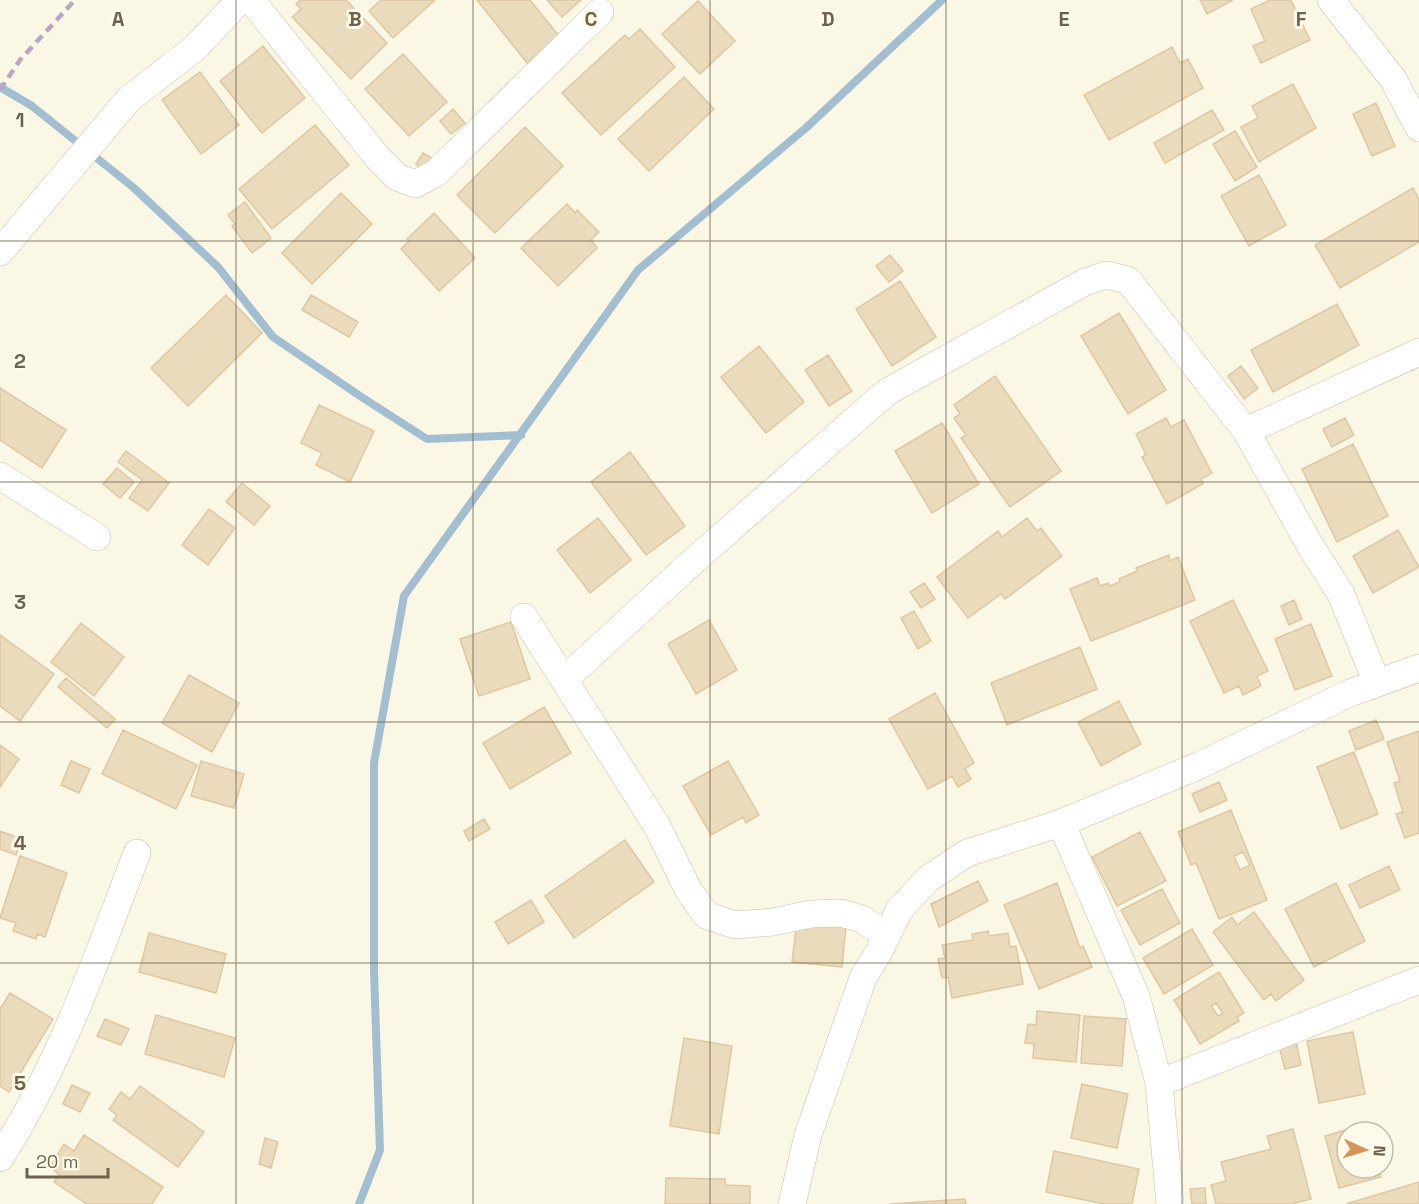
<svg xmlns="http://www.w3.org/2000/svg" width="1419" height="1204" font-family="'Space Grotesk',sans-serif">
	<rect width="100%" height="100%" fill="#faf7e5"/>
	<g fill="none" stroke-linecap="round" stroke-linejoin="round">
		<path stroke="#a3bed1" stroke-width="8" d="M0 87 32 106 134 188 218 267 273 337 363 398 427 439 521 435
			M359 1204 380 1150 374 971V763L404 596 638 270 807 127 942 0"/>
	</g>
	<path fill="#eadbbd" stroke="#ddc8a2" stroke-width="1.5" fill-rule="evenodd" d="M300 0H346L387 43 351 79 292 17 301 9 296 4Z
		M381 0H435L393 38 369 11Z
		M477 0H530L559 36 527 63Z
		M547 0H581L562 17Z
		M1200 0H1233L1207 14Z
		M1270 0H1291L1310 40 1261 63 1253 46 1265 41 1251 9Z
		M698 1 735 41 700 74 662 34Z
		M640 29 675 67 601 135 562 93 625 35 629 39Z
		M263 46 305 98 262 133 220 81Z
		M1172 47 1180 63 1188 59 1203 88 1109 140 1084 95Z
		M403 54 447 102 409 136 365 89Z
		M200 72 239 125 201 154 162 100Z
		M684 77 714 109 649 171 618 139Z
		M1293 84 1316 128 1259 162 1241 127 1258 118 1252 106Z
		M1376 103 1395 146 1372 156 1353 114Z
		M453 109 465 123 451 134 440 121Z
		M1212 110 1224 130 1165 163 1154 143Z
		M315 125 349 165 272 229 239 189Z
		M525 127 563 166 495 233 457 195Z
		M1235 131 1257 167 1235 181 1213 144Z
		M423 153 437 162 430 173 416 164Z
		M1259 175 1286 225 1249 246 1221 196Z
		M1413 188 1419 199V242L1340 288 1315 245Z
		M341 193 372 224 312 284 282 253Z
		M245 202 271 238 252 253 232 226 235 224 228 215Z
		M567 204 575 213 577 210 599 232 591 240 597 248 558 286 521 248Z
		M434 213 475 258 439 291 401 249 409 241 407 239Z
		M890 255 903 271 889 282 876 266Z
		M900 281 936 337 892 366 856 309Z
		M226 295 262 333 188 406 151 368Z
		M311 295 358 322 349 337 302 310Z
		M1337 304 1359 345 1273 392 1251 350Z
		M1119 313 1166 390 1128 414 1081 336Z
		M759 346 804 402 766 433 721 377Z
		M828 355 852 391 829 406 805 370Z
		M1241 366 1258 388 1244 399 1228 376Z
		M995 376 1061 471 1010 507 961 438 966 435 954 418 960 414 954 405Z
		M0 388 66 430 42 468 0 440Z
		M319 405 374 431 350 482 316 465 322 453 301 443Z
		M1166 418 1171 427 1184 420 1212 473 1201 479 1203 484 1167 504 1142 457 1146 455 1136 434Z
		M1345 418 1354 435 1332 447 1323 429Z
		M942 423 979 484 932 513 895 451Z
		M1353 444 1388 516 1337 542 1302 469Z
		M126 451 169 483 148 511 129 498 142 480 118 462Z
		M630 452 685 526 646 555 591 482Z
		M117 468 134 482 120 498 103 484Z
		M242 483 270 506 254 525 226 502Z
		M209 509 235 528 208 565 182 545Z
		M598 518 631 560 590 593 557 550Z
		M1027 518 1037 531 1041 528 1062 556 1005 599 1001 594 968 618 937 577 998 531 1002 537Z
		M1398 530 1419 567 1373 593 1353 556Z
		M1169 555 1170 561 1178 557 1195 600 1091 641 1070 589 1097 578 1100 586 1108 583 1109 586 1120 582 1119 579 1137 571 1136 568Z
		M924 583 935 599 921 608 910 592Z
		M1233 600 1268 671 1257 676 1261 686 1243 695 1239 686 1224 693 1190 621Z
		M1294 600 1302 619 1289 625 1281 606Z
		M914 611 931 641 918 649 901 618Z
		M709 620 737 670 696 694 668 644Z
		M511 622 530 679 479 696 460 639Z
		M81 623 124 657 94 696 51 662Z
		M1311 624 1332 676 1295 690 1275 639Z
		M0 635 54 674 20 721 0 706Z
		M1080 647 1097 689 1007 725 991 683Z
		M189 675 239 703 212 752 162 723Z
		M66 678 115 719 107 728 58 687Z
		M935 693 974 763 965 769 971 779 958 787 952 776 928 789 889 719Z
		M1119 701 1141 744 1101 766 1078 722Z
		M544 707 571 753 510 789 483 743Z
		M1376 720 1384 739 1356 750 1349 731Z
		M123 730 197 765 176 809 102 774Z
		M1419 731V833L1405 838 1396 814 1403 812 1394 783 1400 781 1387 742Z
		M0 745 19 759 0 787Z
		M1354 752 1378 814 1341 829 1317 767Z
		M71 761 90 769 79 793 61 785Z
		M201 761 244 774 234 808 191 796Z
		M728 761 759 815 746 823 743 817 711 835 683 786Z
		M1219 782 1227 800 1200 812 1192 794Z
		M1231 810 1267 900 1219 919 1196 863 1191 865 1178 832ZM1243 852 1250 865 1240 870 1234 856Z
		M484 819 490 829 469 841 464 831Z
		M0 831 21 839 16 855 0 849Z
		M1140 832 1166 881 1117 906 1092 857Z
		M625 840 654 882 574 938 545 896Z
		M20 856 67 873 45 937 37 934 36 939 13 931 16 923 0 918Z
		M1389 866 1400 890 1360 908 1349 885Z
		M978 881 988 901 939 927 931 904Z
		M1057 883 1080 948 1083 946 1092 967 1039 989 1004 905Z
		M1336 883 1365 941 1314 967 1285 909Z
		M1162 889 1180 923 1140 945 1121 910Z
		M531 900 544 922 508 944 495 922Z
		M1254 912 1304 980 1276 1001 1271 994 1264 1000 1213 932 1232 917 1237 925Z
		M797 922 846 927 842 967 792 962Z
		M1192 929 1213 965 1164 994 1143 958Z
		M988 931 989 936 1008 933 1010 947 1016 946 1023 984 952 998 948 977 942 978 938 959 945 958 942 945 973 940 972 934Z
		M149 933 226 954 216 993 139 972Z
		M1219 972 1244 1013 1237 1017 1239 1021 1200 1044 1174 1000ZM1216 1003 1223 1013 1218 1016 1211 1006Z
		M10 993 53 1019 9 1092 0 1086V1009Z
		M1037 1011 1080 1015 1076 1062 1033 1058 1034 1044 1025 1043 1028 1024 1036 1025Z
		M156 1015 235 1038 224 1077 145 1054Z
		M1084 1016 1126 1019 1122 1066 1081 1063Z
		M105 1019 129 1029 121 1045 97 1036Z
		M1353 1032 1365 1094 1319 1103 1307 1041Z
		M684 1038 732 1046 719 1134 670 1126Z
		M1296 1042 1301 1065 1285 1069 1279 1046Z
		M1082 1084 1128 1094 1117 1148 1071 1138Z
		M72 1085 90 1093 80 1112 63 1104Z
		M140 1086 204 1132 178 1167 113 1120 117 1115 109 1109 121 1092 130 1099Z
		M1367 1124 1369 1132H1347V1168H1379L1381 1177 1339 1188 1325 1136Z
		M1293 1129 1311 1199 1292 1204H1216L1211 1185 1226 1181 1221 1162 1271 1149 1267 1136Z
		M84 1135 163 1187 152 1204H87L54 1182 59 1174 50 1167 64 1144 74 1151Z
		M265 1138 278 1142 271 1168 259 1164Z
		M1054 1151 1139 1169 1132 1204H1104L1046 1192Z
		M666 1178 725 1179V1185L750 1186V1204H665Z
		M1419 1182V1204H1346Z
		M1205 1188 1206 1204H1192L1190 1189Z
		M965 1199 966 1204H890Z"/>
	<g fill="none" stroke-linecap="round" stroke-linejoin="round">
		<g stroke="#c9c1ac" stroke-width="28">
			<path id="minor" d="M251 0 378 158 397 177 415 184 436 173 600 12
				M1331 0 1393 79 1419 128
				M0 252 129 99 195 48 240 0
				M1246 431 1419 352
				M0 476 97 537
				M524 617 657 826 689 891 706 915 735 925 773 922 811 914 841 913 862 919 887 936
				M564 680 698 557 887 392 1085 282 1106 275 1128 280 1246 431 1311 547 1341 594 1377 683
				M1061 823 1136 996 1159 1083 1170 1204
				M1159 1083 1419 980
				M0 1158C61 1063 97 957 137 853
				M792 1204 808 1135 863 978 880 950 899 910 928 879 967 853 1061 823 1198 766 1350 693 1419 668"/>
		</g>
		<use href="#minor" stroke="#fff" stroke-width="27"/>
		<path stroke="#bca5c2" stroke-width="4.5" stroke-dasharray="9 6" stroke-linecap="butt" d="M0 90 20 60 75 0"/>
	</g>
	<path fill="none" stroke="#6f624d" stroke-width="1.5" stroke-opacity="0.55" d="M236 0V1204M473 0V1204M710 0V1204M946 0V1204M1182 0V1204M0 241H1419M0 482H1419M0 722H1419M0 963H1419"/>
	<g font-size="20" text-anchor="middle" font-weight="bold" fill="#6f624d" stroke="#fdfaea" stroke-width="6" stroke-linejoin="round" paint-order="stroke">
		<text x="118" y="26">A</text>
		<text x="355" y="26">B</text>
		<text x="591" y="26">C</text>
		<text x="828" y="26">D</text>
		<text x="1064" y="26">E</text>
		<text x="1301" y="26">F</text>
		<text x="20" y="127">1</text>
		<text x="20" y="368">2</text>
		<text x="20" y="609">3</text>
		<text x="20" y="850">4</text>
		<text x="20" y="1090">5</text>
	</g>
	<g transform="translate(1365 1150) rotate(94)"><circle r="28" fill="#fdfaea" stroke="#c4bdab" stroke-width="1.5"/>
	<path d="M0-4.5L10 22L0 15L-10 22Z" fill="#d79457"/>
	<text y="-9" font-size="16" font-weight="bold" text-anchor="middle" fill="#6f624d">N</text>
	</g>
	<path d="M27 1168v9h81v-9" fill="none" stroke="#6f624d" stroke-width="3"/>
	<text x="36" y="1168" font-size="18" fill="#6f624d" stroke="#fdfaea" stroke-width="4.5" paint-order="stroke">20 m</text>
</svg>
